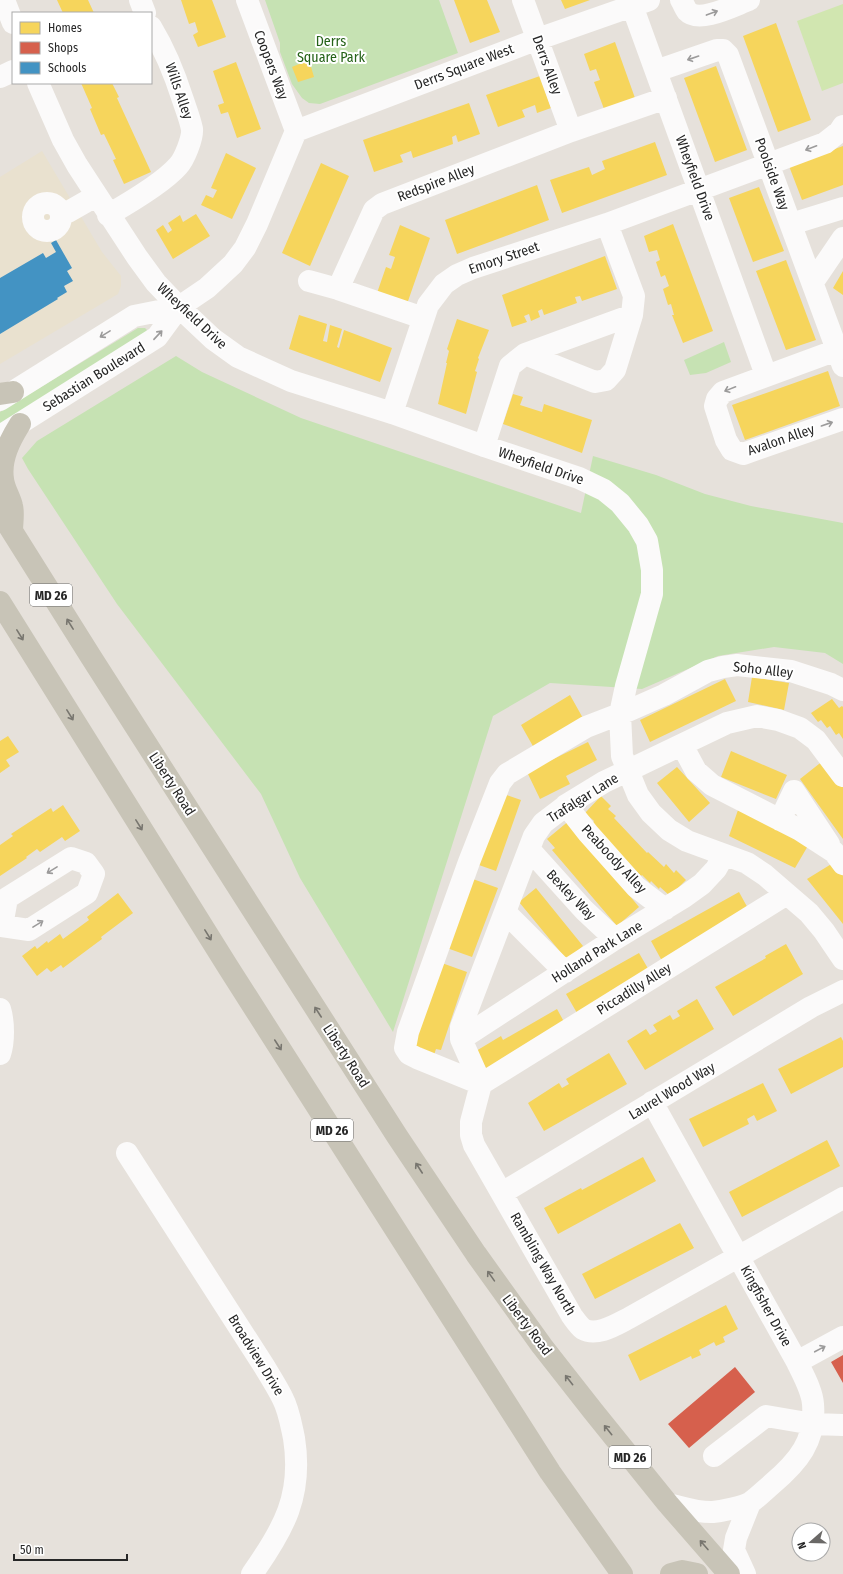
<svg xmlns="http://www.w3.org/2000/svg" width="843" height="1574" font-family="'Fira Sans Condensed',sans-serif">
	<rect width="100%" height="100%" fill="#e6e1db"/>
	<path fill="#e9e1cf" d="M42 151 102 252 121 276V286L118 294 0 364V177Z"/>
	<path fill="#c6e2b3" d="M265 0H439L458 53 320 104 309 103 302 98 292 84 280 52V43Z
		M138 328H145L147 330 145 335 0 426V412Z
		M724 342 731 362 706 373 690 375 684 360Z
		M176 356 202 372 301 418 581 513 593 456 656 475 705 494 751 506 843 523V664L825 653 774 647 718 656 642 689 550 683 493 716 393 1032 300 878 261 794 117 604 28 469 22 458 37 441Z"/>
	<path fill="#d1e6b0" d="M843 4V83L822 91 797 21Z"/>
	<path fill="#f6d55c" d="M57 0H88L94 13H63Z
		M181 0H212L226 37 198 47 193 35 198 32 195 22 189 24Z
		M454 0H487L500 32 470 43Z
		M561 0H590L565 9Z
		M776 23 811 120 778 132 743 36Z
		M615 42 635 98 604 109 594 82 600 80 596 69 590 71 584 54Z
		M309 60 314 77 298 82 292 67Z
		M236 62 261 129 237 138 228 112 221 114 218 105 224 103 213 71Z
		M716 66 747 150 715 162 684 78Z
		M540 76 551 108 537 113 535 105 522 110 525 117 498 127 486 95Z
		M81 83H112L119 97 117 98 151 172 124 184 113 160 116 159 104 134 101 135 90 109 92 108Z
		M469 103 480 134 458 142 456 135 452 137 453 144 413 158 411 151 400 155 403 162 374 172 363 140Z
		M655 142 667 175 562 213 550 180 589 167 592 175 605 169 602 161Z
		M843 146V185L802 200 789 166Z
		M226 153 256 168 232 219 201 205 206 195 213 198 217 190 211 188Z
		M321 163 349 176 310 266 282 253Z
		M537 185 549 220 457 254 445 220Z
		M759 187 784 251 753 262 729 198Z
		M196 214 210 236 173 259 156 230 163 225 168 233 172 230 168 223 180 215 183 222Z
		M673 224 713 331 683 343 672 315H674L671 304 668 305 663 289 669 286 665 275 661 277 656 262 660 260 657 250 649 252 644 236Z
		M400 225 430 238 407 304 377 293 386 267 391 269 395 257 389 255Z
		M605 256 617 289 582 301 580 296 575 297 577 303 544 315 542 309 538 311 540 317 531 321 529 314 524 316 527 322 512 327 502 295Z
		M786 260 816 340 786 350 756 271Z
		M843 271V295L833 288Z
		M299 315 327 324 323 341 327 342 330 325 342 329 337 347 339 348 344 330 392 348 380 382 289 349Z
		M457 319 489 330 478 358 479 359 475 371 477 372 466 414 438 404 447 363H446L449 351 447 349Z
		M828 371 840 406 745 440 732 405Z
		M513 394 523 397 520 405 542 412 544 404 592 420 582 453 503 424Z
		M752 677 789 683 784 710 748 702Z
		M725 679 736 701 650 742 640 720Z
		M570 695 584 720 534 748 521 725Z
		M832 699 839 708 842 706 843 707V739L839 733 836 735 830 726 827 728 821 720 818 722 811 713Z
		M8 736 19 752 6 760 10 766 0 773V741Z
		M588 742 597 760 566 776 570 784 540 799 527 772Z
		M731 751 787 775 776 799 721 777Z
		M824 760 843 787V839L800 779Z
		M677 767 710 803 689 822 657 783Z
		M501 793 521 800 496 871 476 864Z
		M601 796 611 806 608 809 616 816 614 818 647 853 648 852 664 867 666 864 674 873 676 870 686 880 670 896 660 887 659 889 651 881 650 883 642 875 641 876 592 824 594 821 585 813Z
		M63 805 80 831 65 841 62 837 40 852 37 849 26 857 27 858 0 876V845L13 836 11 834 51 808 53 812Z
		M738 810 809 844 795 868 729 836Z
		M570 820 575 830 639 907 617 926 552 850 555 848 547 839Z
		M833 863 843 876V924L807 879Z
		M470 878 498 888 472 957 444 947Z
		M536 888 583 946 567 960 519 902Z
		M739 892 750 912 662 961 651 941Z
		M118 893 133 913 101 937 102 939 63 968 61 965 51 972 47 968 37 976 22 956 35 946 37 949 47 941 48 943 60 934 63 939 89 920 87 917Z
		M786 944 803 974 733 1016 715 987 766 958 765 956Z
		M639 953 650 972 577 1013 566 994Z
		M439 962 467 972 441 1050 436 1049 433 1058 413 1052Z
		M697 999 714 1029 645 1070 627 1041 646 1029 650 1035 657 1031 653 1025 670 1015 673 1020 680 1016 677 1011Z
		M557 1009 568 1029 490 1075 476 1051 501 1036 503 1040Z
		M841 1037 843 1041V1067L791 1094 778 1069Z
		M609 1053 627 1084 544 1131 528 1103 559 1083 562 1088 569 1084 566 1079Z
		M763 1083 777 1111 757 1121 754 1115 747 1119 749 1124 703 1147 689 1119Z
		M827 1140 840 1166 742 1217 729 1192Z
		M643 1157 656 1181 558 1234 544 1208 581 1188 582 1190Z
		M680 1223 694 1248 595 1299 582 1274Z
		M726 1305 738 1329 723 1337 725 1342 716 1346 714 1342 699 1350 701 1355 692 1359 691 1356 640 1381 628 1355Z"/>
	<path fill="#d6604d" d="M843 1355V1383L831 1362Z
		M735 1367 755 1392 689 1448 668 1424Z"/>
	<path fill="#4393c3" d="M56 240 72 268 67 271 73 281 64 286 67 292 57 298 58 299 0 334V278L43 253 46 258 56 252 51 243Z"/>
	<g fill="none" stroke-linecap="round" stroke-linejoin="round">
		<path stroke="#fbfafa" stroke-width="22" d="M4 0 13 23
			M140 0 145 13
			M247 0 296 131
			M523 0 571 131
			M630 0 766 375
			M681 0C683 3 685 8 687 11 699 24 735 5 749 0
			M656 71 717 50H723L728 55 843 366
			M0 77 13 71
			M38 83 63 140 77 165 137 257 156 283 179 307 213 339 238 357 291 381 392 413 484 446 579 478 604 490 620 503 638 525 647 541 652 570V594L626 686 620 714 622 756 638 795 651 813 669 830 687 841 747 863 765 875 809 913 824 931 843 959
			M296 131 538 39 649 0
			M33 217a14 14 0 1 1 28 0a14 14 0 1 1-28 0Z
			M61 213 68 212 96 196
			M108 215C129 203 163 183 178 166 184 160 193 138 192 129 190 119 186 109 183 100 175 75 165 50 151 27
			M791 224 843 208
			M309 281 338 289
			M813 282 843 238
			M423 318 338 289 374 210 382 204 571 131 666 98
			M843 346 837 350 723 392 717 399 715 406 726 440 732 450 743 454 843 419
			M525 354 595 382 606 380 615 370 632 315
			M0 400 134 316 179 307
			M392 413 428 305 444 284 457 275 473 268 607 224 825 143 839 132 843 126
			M0 436 157 337 179 307 207 288 233 264 245 248 257 224 296 131
			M484 446 510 366 525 354 632 315 634 296 607 224
			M682 745 696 771 712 785 800 830 834 852 843 864
			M843 776 816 740 800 728 778 720 757 716 727 723 604 782 568 804 543 823 534 836 461 1027V1039L481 1084 471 1122V1135L474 1145 572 1316C575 1320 579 1326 583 1329 597 1337 617 1324 629 1318L843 1198
			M566 805 588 833 636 887 665 909
			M780 820 794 791 829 844
			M529 849 584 910 615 939
			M787 894 481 1084 417 1058 409 1054 405 1048 408 1032 469 862 500 783 507 774 586 727 630 710 664 695 708 671 723 667 737 665 791 671 831 684 843 690
			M505 912 565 972
			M0 926H2L29 930 87 893 94 874 86 863 71 858 7 898 2 926
			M0 1009C4 1022 4 1042 0 1054
			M461 1039 615 939 684 897 702 884 716 869 724 855
			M652 1102 797 1362C803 1375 812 1390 813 1404 816 1441 798 1462 772 1484 765 1490 758 1497 751 1502 743 1507 722 1511 713 1512 698 1513 682 1507 668 1504
			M127 1153 264 1366C270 1376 277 1387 282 1397 289 1410 291 1424 294 1438 303 1495 284 1529 252 1574
			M502 1193 811 1007 843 991
			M797 1362 843 1337
			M714 1456 766 1416 813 1424 843 1425
			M745 1574 734 1550 736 1538 750 1503"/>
		<path stroke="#c8c4b7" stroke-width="22" d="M0 394 13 392
			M0 512 91 657 397 1136 476 1254 542 1346 593 1411 668 1504 729 1574
			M12 531C12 523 14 513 12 506 10 497 4 489 3 479 0 459 10 440 20 424
			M0 602 228 967 550 1472 622 1574
			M671 1574 682 1571 697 1574"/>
	</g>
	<defs><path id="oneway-shaft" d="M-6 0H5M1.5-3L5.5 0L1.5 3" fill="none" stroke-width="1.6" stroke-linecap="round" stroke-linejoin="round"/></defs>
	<g stroke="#9c9b9b">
		<use href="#oneway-shaft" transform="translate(712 13) rotate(-20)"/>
		<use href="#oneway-shaft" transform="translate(693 58) rotate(161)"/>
		<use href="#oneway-shaft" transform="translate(811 148) rotate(159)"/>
		<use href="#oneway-shaft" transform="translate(105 334) rotate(148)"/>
		<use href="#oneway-shaft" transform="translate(158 335) rotate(-47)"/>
		<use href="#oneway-shaft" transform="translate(730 389) rotate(158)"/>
		<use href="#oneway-shaft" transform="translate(827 424) rotate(-19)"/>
		<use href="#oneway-shaft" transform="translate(52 870) rotate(148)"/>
		<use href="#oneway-shaft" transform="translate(38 924) rotate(-32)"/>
		<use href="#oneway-shaft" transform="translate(820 1349) rotate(-28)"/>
	</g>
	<g stroke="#78766f">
		<use href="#oneway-shaft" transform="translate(70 624) rotate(-122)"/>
		<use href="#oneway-shaft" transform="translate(20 635) rotate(58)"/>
		<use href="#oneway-shaft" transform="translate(70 715) rotate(58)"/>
		<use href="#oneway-shaft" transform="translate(139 825) rotate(58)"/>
		<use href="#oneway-shaft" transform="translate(208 935) rotate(58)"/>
		<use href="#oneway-shaft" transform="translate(318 1012) rotate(-123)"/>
		<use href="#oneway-shaft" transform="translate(278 1045) rotate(57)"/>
		<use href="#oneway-shaft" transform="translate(419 1168) rotate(-123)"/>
		<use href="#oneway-shaft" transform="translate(491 1276) rotate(-125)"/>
		<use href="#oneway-shaft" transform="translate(569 1380) rotate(-128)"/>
		<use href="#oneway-shaft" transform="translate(608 1430) rotate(-129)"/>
		<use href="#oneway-shaft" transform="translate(704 1545) rotate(-131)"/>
	</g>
	<g text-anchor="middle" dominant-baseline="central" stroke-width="4" stroke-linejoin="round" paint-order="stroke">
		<g fill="#fff" stroke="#686868" stroke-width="1">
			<rect x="30" y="584" width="42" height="22" rx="3"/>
			<rect x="311" y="1119" width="42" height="22" rx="3"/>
			<rect x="609" y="1446" width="42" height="22" rx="3"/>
		</g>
		<g font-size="13" font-weight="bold" fill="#272727">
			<text x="51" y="595">MD 26</text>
			<text x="332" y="1130">MD 26</text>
			<text x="630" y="1457">MD 26</text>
		</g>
		<g font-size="14" fill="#256218" stroke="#fff">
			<text x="331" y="41">Derrs<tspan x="331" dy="16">Square Park</tspan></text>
		</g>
		<g font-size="14" fill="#272727" stroke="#fff">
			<text transform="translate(271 65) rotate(69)">Coopers Way</text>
			<text transform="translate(547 65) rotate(70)">Derrs Alley</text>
			<text transform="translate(464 67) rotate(-21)">Derrs Square West</text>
			<text transform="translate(179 91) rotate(71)">Wills Alley</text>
			<text transform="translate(772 174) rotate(70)">Poolside Way</text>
			<text transform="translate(695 178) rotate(70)">Wheyfield Drive</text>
			<text transform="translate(436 183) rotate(-21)">Redspire Alley</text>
			<text transform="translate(504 258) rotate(-19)">Emory Street</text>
			<text transform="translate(192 316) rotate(43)">Wheyfield Drive</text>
			<text transform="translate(94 377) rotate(-32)">Sebastian Boulevard</text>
			<text transform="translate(781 440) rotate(-19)">Avalon Alley</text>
			<text transform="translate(541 466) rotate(19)">Wheyfield Drive</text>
			<text transform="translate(763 670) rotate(6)">Soho Alley</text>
			<text transform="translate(172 784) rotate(57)">Liberty Road</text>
			<text transform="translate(583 798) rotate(-32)">Trafalgar Lane</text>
			<text transform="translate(614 859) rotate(47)">Peaboody Alley</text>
			<text transform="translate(571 895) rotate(46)">Bexley Way</text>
			<text transform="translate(597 952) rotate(-32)">Holland Park Lane</text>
			<text transform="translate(634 989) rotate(-32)">Piccadilly Alley</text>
			<text transform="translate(346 1056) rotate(57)">Liberty Road</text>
			<text transform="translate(672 1091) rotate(-31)">Laurel Wood Way</text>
			<text transform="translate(543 1264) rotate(60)">Rambling Way North</text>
			<text transform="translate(766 1306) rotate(61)">Kingfisher Drive</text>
			<text transform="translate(527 1325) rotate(53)">Liberty Road</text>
			<text transform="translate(256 1355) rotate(58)">Broadview Drive</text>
		</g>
	</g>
	<rect x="12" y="12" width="140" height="72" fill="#ffffff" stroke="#a9a9a9"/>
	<rect x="20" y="22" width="20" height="12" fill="#f6d55c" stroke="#a9a9a9"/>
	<text x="48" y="32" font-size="12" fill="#272727">Homes</text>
	<rect x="20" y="42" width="20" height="12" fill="#d6604d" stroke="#a9a9a9"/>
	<text x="48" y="52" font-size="12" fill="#272727">Shops</text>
	<rect x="20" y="62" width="20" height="12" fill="#4393c3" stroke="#a9a9a9"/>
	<text x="48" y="72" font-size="12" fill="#272727">Schools</text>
	<g transform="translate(811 1542) rotate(250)"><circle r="19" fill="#ffffff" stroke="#a9a9a9"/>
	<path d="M0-3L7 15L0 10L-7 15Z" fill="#6a6866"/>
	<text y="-6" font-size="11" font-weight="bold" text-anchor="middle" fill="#272727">N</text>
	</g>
	<path d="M14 1554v6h113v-6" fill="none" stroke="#272727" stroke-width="2"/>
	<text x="20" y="1554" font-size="12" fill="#272727" stroke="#ffffff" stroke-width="3" paint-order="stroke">50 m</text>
</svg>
